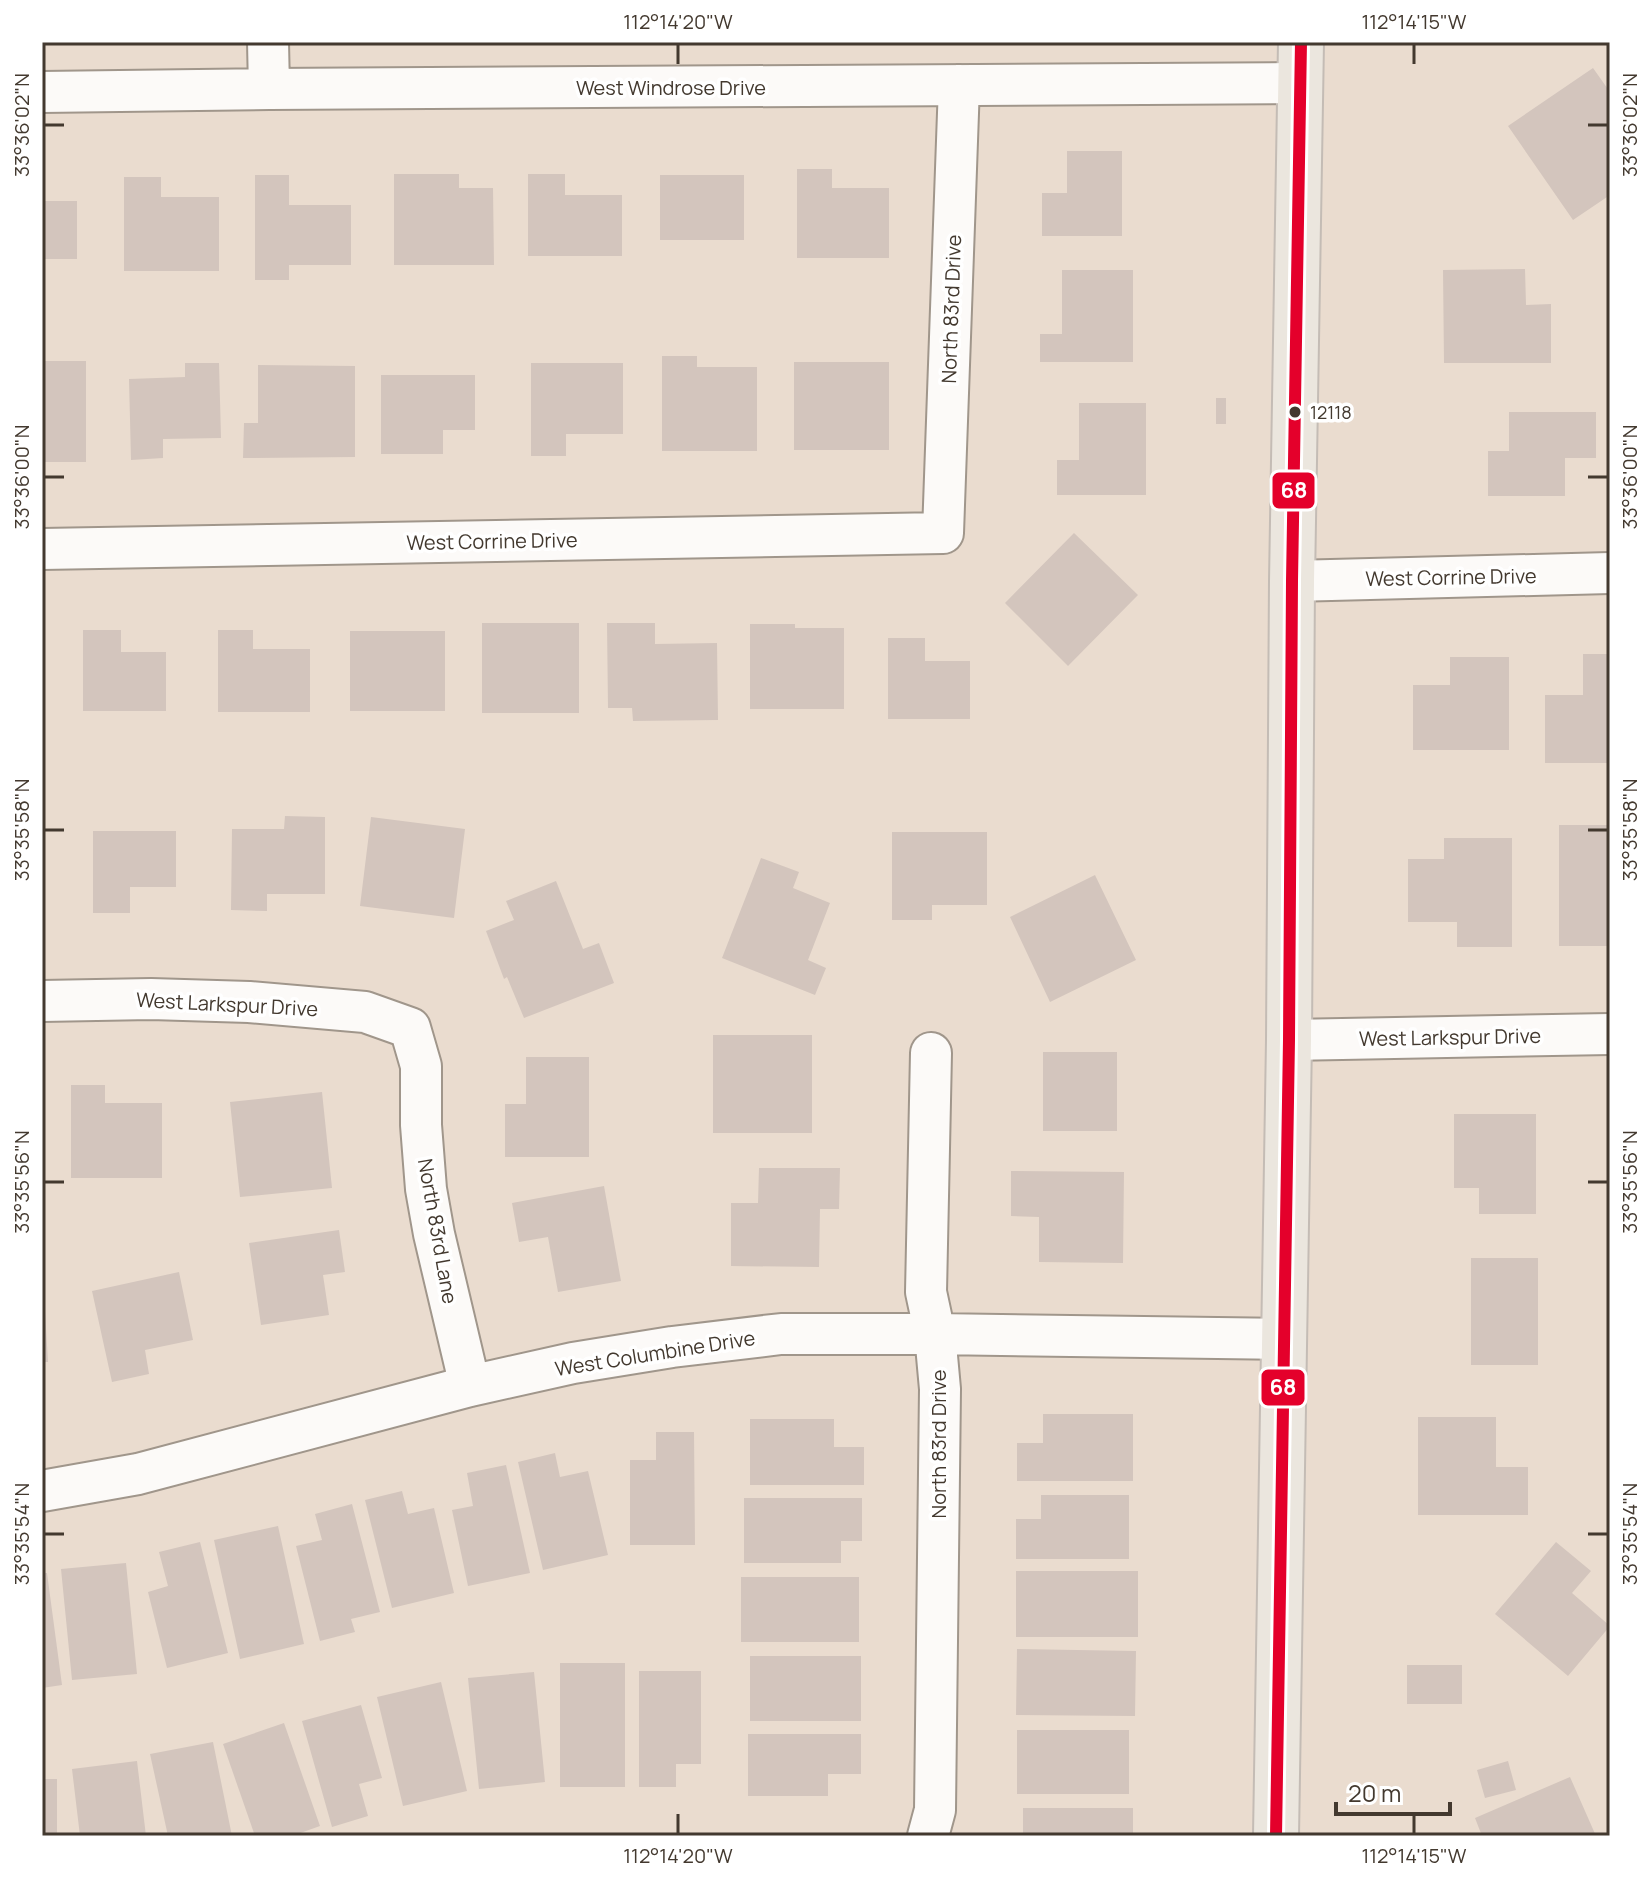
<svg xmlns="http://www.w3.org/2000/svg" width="1652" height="1878" font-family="Manrope,sans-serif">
	<rect width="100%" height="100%" fill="#eadccf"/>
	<path fill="#d0d0ae" d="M328 42H1204L344 45 330 44Z"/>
	<path fill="#d3c5bd" d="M1593 68 1610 92V158L1608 160 1610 163V195L1573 220 1508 126Z
		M1067 151H1122V236H1042V193H1067Z
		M797 169H832V188H889V258H797Z
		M394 174H459V188H493L494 265H394Z
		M528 174H565V195H622V256H528Z
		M255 175H289V205H351V265H289V280H255Z
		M660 175H744V240H660Z
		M124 177H161V197H219V271H124Z
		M42 201H77V259H42Z
		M1525 269 1526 305 1551 304V363H1444L1443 270Z
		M1062 270H1133V362H1040V334H1062Z
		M662 356H697V367H757V451H662Z
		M42 361H86V462H42Z
		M794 362H889V450H794Z
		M185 363H219L221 438 163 439V458L131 460 129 379 185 377Z
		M531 363H623V434H566V456H531Z
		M258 365 355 366V457L243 458 244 423H258Z
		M381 375H475V430H443V454H381Z
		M1216 398H1226V424H1216Z
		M1079 403H1146V495H1057V460H1079Z
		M1509 412H1596V458H1565V496H1488V451H1509Z
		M1074 533 1138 595 1068 666 1005 603Z
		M482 623H579V713H482Z
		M607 623H655V644L717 643 718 720 633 721 632 708H608Z
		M750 624H795V628H844V709H750Z
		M83 630H121V652H166V711H83Z
		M218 630H253V649H310V712H218Z
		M350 631H445V711H350Z
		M888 638H925V661H970V719H888Z
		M1583 654H1610V763H1545V695H1583Z
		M1450 657H1509V750H1413V685H1450Z
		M285 816 325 817V894H267V911L231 910 232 829H284Z
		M371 817 465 829 454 918 360 906Z
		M1559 825H1610V946H1559Z
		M93 831H176V887H130V913H93Z
		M892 832H987V905H932V920H892Z
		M1444 838H1512V947H1457V922H1408V859H1444Z
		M761 858 799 872 793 888 830 903 808 960 826 968 815 995 722 958Z
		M1095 875 1136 960 1050 1002 1010 917Z
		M556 881 583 949 599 943 614 983 524 1018 507 977 504 979 486 931 514 920 506 901Z
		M713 1035H812V1133H713Z
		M1043 1052H1117V1131H1043Z
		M526 1057H589V1157H505V1104H526Z
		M71 1085H105V1103H162V1178H71Z
		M322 1092 332 1188 240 1197 230 1102Z
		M1454 1114H1536V1214H1479V1188H1454Z
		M759 1168H840L839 1209H820L819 1267 731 1266V1203H758Z
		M1011 1171 1124 1172 1123 1263 1039 1262V1217L1011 1216Z
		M604 1186 621 1281 558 1292 548 1237 519 1242 512 1203Z
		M339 1230 345 1272 323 1275 329 1315 261 1325 249 1243Z
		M1471 1258H1538V1365H1471Z
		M179 1272 193 1340 145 1350 149 1374 112 1382 92 1291Z
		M42 1295H44L48 1362H42Z
		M1043 1414H1133V1481H1017V1443H1043Z
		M1418 1417H1496V1467H1528V1515H1418Z
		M750 1419H834V1447H864V1485H750Z
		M656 1432H694L695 1545H630V1460H656Z
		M555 1453 560 1477 588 1471 608 1555 543 1570 518 1462Z
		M506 1465 530 1573 468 1586 452 1510 473 1506 467 1473Z
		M402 1491 408 1514 434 1508 454 1593 392 1608 365 1500Z
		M1041 1495H1129V1559H1016V1519H1041Z
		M744 1498H862V1541H841V1563H744Z
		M352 1504 380 1612 351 1619 355 1632 320 1641 296 1546 322 1540 315 1514Z
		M278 1526 304 1644 240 1659 214 1540Z
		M200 1542 228 1653 167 1668 148 1592 168 1586 159 1552Z
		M1556 1542 1591 1571 1572 1593 1610 1626 1568 1676 1495 1614Z
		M126 1563 137 1674 72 1680 61 1569Z
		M1016 1571H1138V1637H1016Z
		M42 1573H47L62 1685 42 1688Z
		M741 1577H859V1642H741Z
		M1017 1649 1136 1651 1135 1716 1016 1715Z
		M750 1656H861V1721H750Z
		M560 1663H625V1787H560Z
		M1407 1665H1462V1704H1407Z
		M639 1671H701V1764H676V1787H639Z
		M534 1672 545 1782 479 1789 468 1678Z
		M441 1682 467 1791 403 1806 377 1697Z
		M361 1705 382 1778 359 1784 368 1816 332 1827 302 1721Z
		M284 1723 320 1826 292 1836H255L223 1744Z
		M1017 1730H1129V1794H1017Z
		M748 1734H861V1774H828V1796H748Z
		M213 1742 232 1836H168L150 1754Z
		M137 1761 146 1836H80L72 1769Z
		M1508 1761 1516 1790 1485 1798 1477 1770Z
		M1570 1777 1596 1836H1482L1475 1818Z
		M42 1779H57V1836H42Z
		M1023 1808H1133V1836H1023Z"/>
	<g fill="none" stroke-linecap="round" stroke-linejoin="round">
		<g stroke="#a0968b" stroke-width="44">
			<path id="minor" d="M268 42 269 89
				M42 92 269 89 1301 83
				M42 549 943 533 959 85
				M1292 581 1610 573
				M42 1001 151 999 249 1002 365 1012 410 1028 421 1066V1125L426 1189 434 1234 470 1386
				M1289 1040 1610 1034
				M42 1491 138 1474 470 1386 573 1363 672 1347 781 1334H935L1283 1339
				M928 1836 935 1810 940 1389 935 1334 926 1292 931 1053"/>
		</g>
		<g stroke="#c4bcb5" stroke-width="48">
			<path id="primary" d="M1276 1836 1289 1040 1292 581 1301 42"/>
		</g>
		<use href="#minor" stroke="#fcfaf8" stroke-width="40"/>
		<use href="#primary" stroke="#ebe6de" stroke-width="44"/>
		<g stroke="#fff" stroke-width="18">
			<path id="bus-1" d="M1276 1836 1289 1040 1292 581 1301 42"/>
		</g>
		<use href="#bus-1" stroke="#e4002b" stroke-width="12"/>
	</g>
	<path fill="none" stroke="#43392f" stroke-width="3" d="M678 44V64M1414 44V64M44 125H64M1588 125H1608M44 477H64M1588 477H1608M44 830H64M1588 830H1608M44 1182H64M1588 1182H1608M44 1534H64M1588 1534H1608M678 1814V1834M1414 1814V1834"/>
	<circle fill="#43392f" stroke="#fff" stroke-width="3" cx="1295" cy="412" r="7"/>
	<g text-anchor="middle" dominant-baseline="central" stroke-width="7" stroke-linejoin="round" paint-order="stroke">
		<g font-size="18" fill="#43392f" stroke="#fff" text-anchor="start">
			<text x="1310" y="412">12118</text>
		</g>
		<g font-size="20" fill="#43392f" stroke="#fff">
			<text x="671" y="87">West Windrose Drive</text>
			<text transform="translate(951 309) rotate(-88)">North 83rd Drive</text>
			<text transform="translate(492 541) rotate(-1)">West Corrine Drive</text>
			<text transform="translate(1451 577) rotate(-1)">West Corrine Drive</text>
			<text transform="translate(227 1004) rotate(3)">West Larkspur Drive</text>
			<text transform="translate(1450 1037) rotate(-1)">West Larkspur Drive</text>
			<text transform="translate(438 1231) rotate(80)">North 83rd Lane</text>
			<text transform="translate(655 1353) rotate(-9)">West Columbine Drive</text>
			<text transform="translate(938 1444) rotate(-90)">North 83rd Drive</text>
		</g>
	</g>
	<g stroke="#fff" stroke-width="3">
		<rect x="1271" y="471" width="45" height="39" rx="8" fill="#e4002b"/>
		<rect x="1260" y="1368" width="46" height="39" rx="8" fill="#e4002b"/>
	</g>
	<g font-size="22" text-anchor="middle" font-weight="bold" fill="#fff">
		<text x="1294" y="498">68</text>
		<text x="1283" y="1395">68</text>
	</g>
	<rect width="1652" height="1878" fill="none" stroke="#ffffff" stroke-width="88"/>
	<path d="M1336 1802v12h114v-12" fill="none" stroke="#43392f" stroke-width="4"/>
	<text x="1348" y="1802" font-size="24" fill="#43392f" stroke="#ffffff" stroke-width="6" paint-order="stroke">20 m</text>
	<rect x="44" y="44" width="1564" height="1790" fill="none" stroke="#43392f" stroke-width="3"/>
	<g font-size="20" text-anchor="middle" fill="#43392f">
		<text x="678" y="29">112°14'20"W</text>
		<text x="1414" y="29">112°14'15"W</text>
		<text transform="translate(22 125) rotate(-90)" y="7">33°36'02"N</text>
		<text transform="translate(1630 125) rotate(-90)" y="7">33°36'02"N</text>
		<text transform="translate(22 477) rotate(-90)" y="7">33°36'00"N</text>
		<text transform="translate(1630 477) rotate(-90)" y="7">33°36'00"N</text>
		<text transform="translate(22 830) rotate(-90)" y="7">33°35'58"N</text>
		<text transform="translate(1630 830) rotate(-90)" y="7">33°35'58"N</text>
		<text transform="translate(22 1182) rotate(-90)" y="7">33°35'56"N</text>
		<text transform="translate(1630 1182) rotate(-90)" y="7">33°35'56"N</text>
		<text transform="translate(22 1534) rotate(-90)" y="7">33°35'54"N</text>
		<text transform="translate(1630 1534) rotate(-90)" y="7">33°35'54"N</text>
		<text x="678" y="1863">112°14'20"W</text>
		<text x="1414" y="1863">112°14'15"W</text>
	</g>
</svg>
